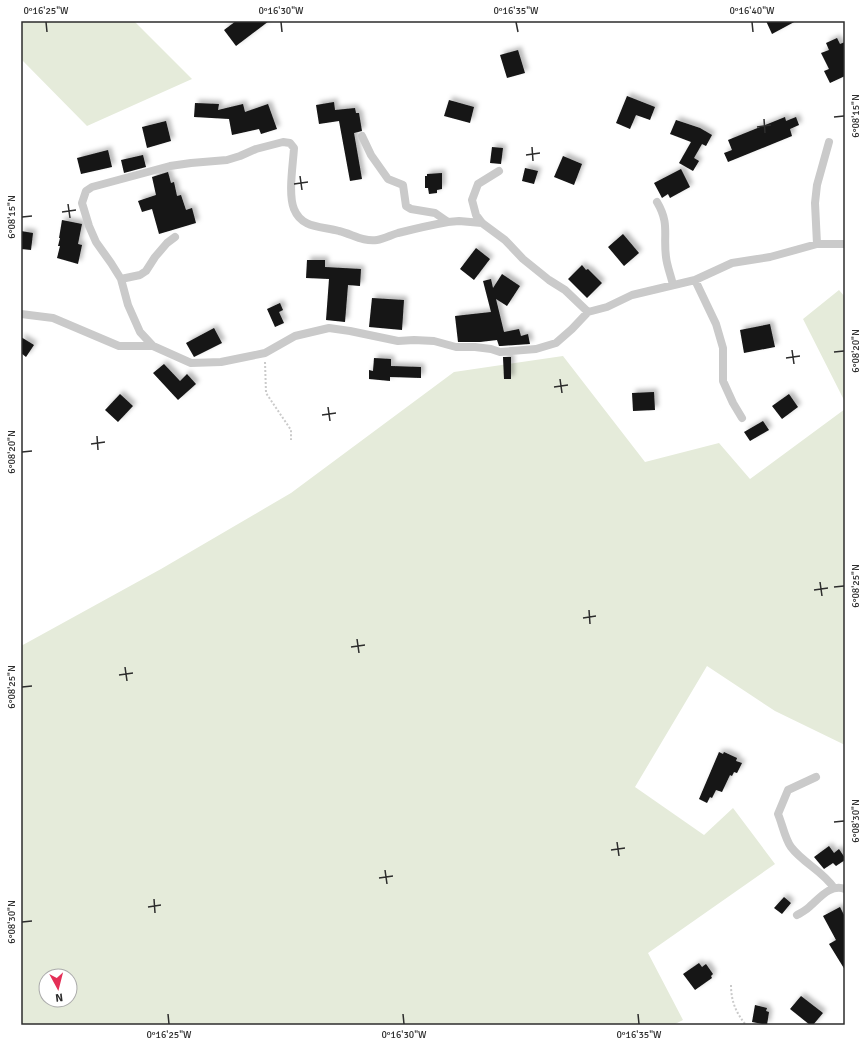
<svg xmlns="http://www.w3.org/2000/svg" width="866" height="1046" font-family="Signika,sans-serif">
	<defs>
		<filter id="shadow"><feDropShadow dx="3.5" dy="-3.5" stdDeviation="2" flood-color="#0004"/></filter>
	</defs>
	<rect width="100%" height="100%" fill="#fff"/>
	<path fill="#e5ebda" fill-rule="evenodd" d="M21 21H134L192 79 87 126 21 59Z
		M839 290 845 297V402L803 319Z
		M563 356 645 462 719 443 750 479 845 409V745L775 711 707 666 635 787 704 835 733 808 775 864 648 953 683 1020 673 1025H21V646L161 569 291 493 454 372ZM46 976H70V1000H46Z"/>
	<path fill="#141414" filter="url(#shadow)" d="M236 21H269L236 46 224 30Z
		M766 21H796L772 34Z
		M837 38 840 44 845 42V76L830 83 824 71 829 69 821 53 829 50 826 43Z
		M518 50 525 73 507 78 500 55Z
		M627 96 655 107 650 120 636 115 630 129 616 123Z
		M449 100 474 107 470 123 444 116Z
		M334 102 335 110 355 108 356 113H359L362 131 354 133 362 179 350 181 339 121 319 124 316 105Z
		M195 103 219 104 218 110 243 104 245 112 268 104 277 129 261 134 259 129 232 135 229 119 194 117Z
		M785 117 786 121 796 117 799 125 790 129 792 136 728 162 724 153 732 150 728 140Z
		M676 120 700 128 712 135 706 146 702 144 694 158 699 161 693 171 679 163 691 142 670 134Z
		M166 121 171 141 147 148 142 127Z
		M492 147 503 148 501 164 490 163Z
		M108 150 112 167 81 174 77 158Z
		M143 155 146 167 124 173 121 160Z
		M563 156 582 164 574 185 554 177Z
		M525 168 538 171 534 184 522 181Z
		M681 169 690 187 670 198 668 194 662 198 654 183Z
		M168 172 171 183 174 182 177 196 181 195 186 210 192 208 196 223 159 234 152 209 142 212 138 201 156 195 152 177Z
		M442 173V189L437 190V193L429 194 428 188H425V176H427V174Z
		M62 220 82 224 78 244 82 245 78 264 57 258 60 246H58L60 238H59Z
		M21 231 33 233 31 250 21 249Z
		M623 234 639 253 624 266 608 247Z
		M476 248 490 259 474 280 460 269Z
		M307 260H325V267L361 269 360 286 348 285 345 322 326 320 329 279 306 278Z
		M582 265 586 270 588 269 602 283 587 298 568 279Z
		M502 274 520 286 507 306 496 299 504 332 519 329 521 336 528 334 530 344 501 346H499L497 340 480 342H458L455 316 491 312 483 281 491 279 493 288Z
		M372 298 404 300 402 330 369 327Z
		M280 303 283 310 279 312 284 323 275 327 267 309Z
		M770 324 775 347 744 353 740 330Z
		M214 328 222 343 194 357 186 343Z
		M21 337 34 345 26 357 21 353Z
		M503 357H511V379H504Z
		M374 358 391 359V366L421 367V378L390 377V381L369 379V370L373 371Z
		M164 364 180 381 187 374 196 384 178 400 153 373Z
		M654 392 655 410 633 411 632 393Z
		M120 394 133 406 118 422 105 410Z
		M789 394 798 407 782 419 772 406Z
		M763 421 769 430 750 441 744 432Z
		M719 752 723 754 724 752 737 758 736 761 742 763 737 773 734 772 732 776 730 775 722 792 716 790 712 798 710 797 707 803 699 799Z
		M829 846 834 853 839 849 845 858V860L836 866 833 863 824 869 814 857Z
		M784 897 791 903 782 914 774 908Z
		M840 907 845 917V970L829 944 836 940 823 916Z
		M699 963 702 967 706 964 713 974 711 976 712 978 695 990 683 974Z
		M801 996 823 1013 813 1025H810L790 1009Z
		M755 1005 767 1008 766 1011 769 1012 767 1025 752 1022Z"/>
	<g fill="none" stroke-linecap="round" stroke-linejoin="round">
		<path stroke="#cacaca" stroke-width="2" stroke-dasharray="2 2" stroke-linecap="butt" d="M265 362 266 393 291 430V440
			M731 985C731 1001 736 1013 746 1025"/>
		<path stroke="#cacaca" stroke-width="8" d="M362 136 371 155 388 179 403 185 406 206 411 209 435 213 448 222 459 221 482 223
			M499 171 478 184 472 200 476 215 482 223 505 240 523 259 549 280 565 290 588 312
			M657 202C670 224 663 234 666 257 667 266 671 276 673 285
			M817 244 815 203 817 185 829 142
			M121 279 140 275 146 271 155 257 167 243 175 237
			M695 280 716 324 723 348V381L733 403 742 418
			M21 314 53 318 119 346H153L191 363 221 362 265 353 295 336 329 328 350 331 398 341 414 340 434 341 456 347H475L491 349 500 352 536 349 556 343 572 329 588 312 607 307 632 295 695 280 732 263 770 257 817 244H845
			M153 346 140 332 128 305 121 279 111 263 96 242 89 226 82 203 86 191 92 187 170 166 191 163 227 160 240 156 256 149 283 142 290 143 294 148C293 165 288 194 294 209 302 229 322 226 339 231 352 234 363 242 377 240 384 239 391 235 398 233 414 229 431 225 448 222
			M816 777 788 790 778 814C782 823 785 839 791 847 803 863 823 871 834 888
			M797 915C800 913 805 911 808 908 818 900 830 883 845 889"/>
	</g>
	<path fill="none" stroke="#2d2d2d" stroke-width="1.5" d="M46 22 47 32M281 22 282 32M516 22 518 32M752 22 753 32M834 117 844 116M764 119 765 133M757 127 771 125M532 147 533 161M526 155 540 153M300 176 302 190M294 184 308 182M68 204 70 218M62 212 76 210M22 217 32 216M792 350 794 364M834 352 844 351M786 358 800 356M560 379 562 393M554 387 568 385M328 407 330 421M322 415 336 413M97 436 98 450M91 444 105 442M22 452 32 451M820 582 822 596M834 587 844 586M814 590 828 588M589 610 590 624M583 618 596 616M357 639 359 653M351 647 365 645M125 667 127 681M119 675 133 673M22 687 32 686M834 822 844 821M617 842 619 856M611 850 625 848M385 870 387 884M379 878 393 876M154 899 155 913M148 907 161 905M22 922 32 921M168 1014 169 1024M403 1014 404 1024M638 1014 639 1024"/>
	<rect width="866" height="1046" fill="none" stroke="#ffffff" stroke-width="44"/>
	<g transform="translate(58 988) rotate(173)"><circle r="19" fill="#ffffff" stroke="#ababab"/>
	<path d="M0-3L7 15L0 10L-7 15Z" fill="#e42f57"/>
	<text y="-6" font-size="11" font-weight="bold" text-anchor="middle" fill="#2d2d2d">N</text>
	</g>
	<rect x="22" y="22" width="822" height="1002" fill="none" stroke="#2d2d2d" stroke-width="1.5"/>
	<g font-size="10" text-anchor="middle" fill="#2d2d2d">
		<text x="46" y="14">0°16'25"W</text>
		<text x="281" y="14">0°16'30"W</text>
		<text x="516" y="14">0°16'35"W</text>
		<text x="752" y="14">0°16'40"W</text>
		<text transform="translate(855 116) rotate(-90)" y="4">6°08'15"N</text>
		<text transform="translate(11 217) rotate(-90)" y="4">6°08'15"N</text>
		<text transform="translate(855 351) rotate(-90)" y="4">6°08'20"N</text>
		<text transform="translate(11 452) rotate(-90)" y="4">6°08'20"N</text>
		<text transform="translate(855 586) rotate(-90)" y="4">6°08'25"N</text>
		<text transform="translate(11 687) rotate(-90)" y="4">6°08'25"N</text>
		<text transform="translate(855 821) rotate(-90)" y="4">6°08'30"N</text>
		<text transform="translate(11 922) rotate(-90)" y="4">6°08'30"N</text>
		<text x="169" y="1038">0°16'25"W</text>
		<text x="404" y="1038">0°16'30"W</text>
		<text x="639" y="1038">0°16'35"W</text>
	</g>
</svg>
